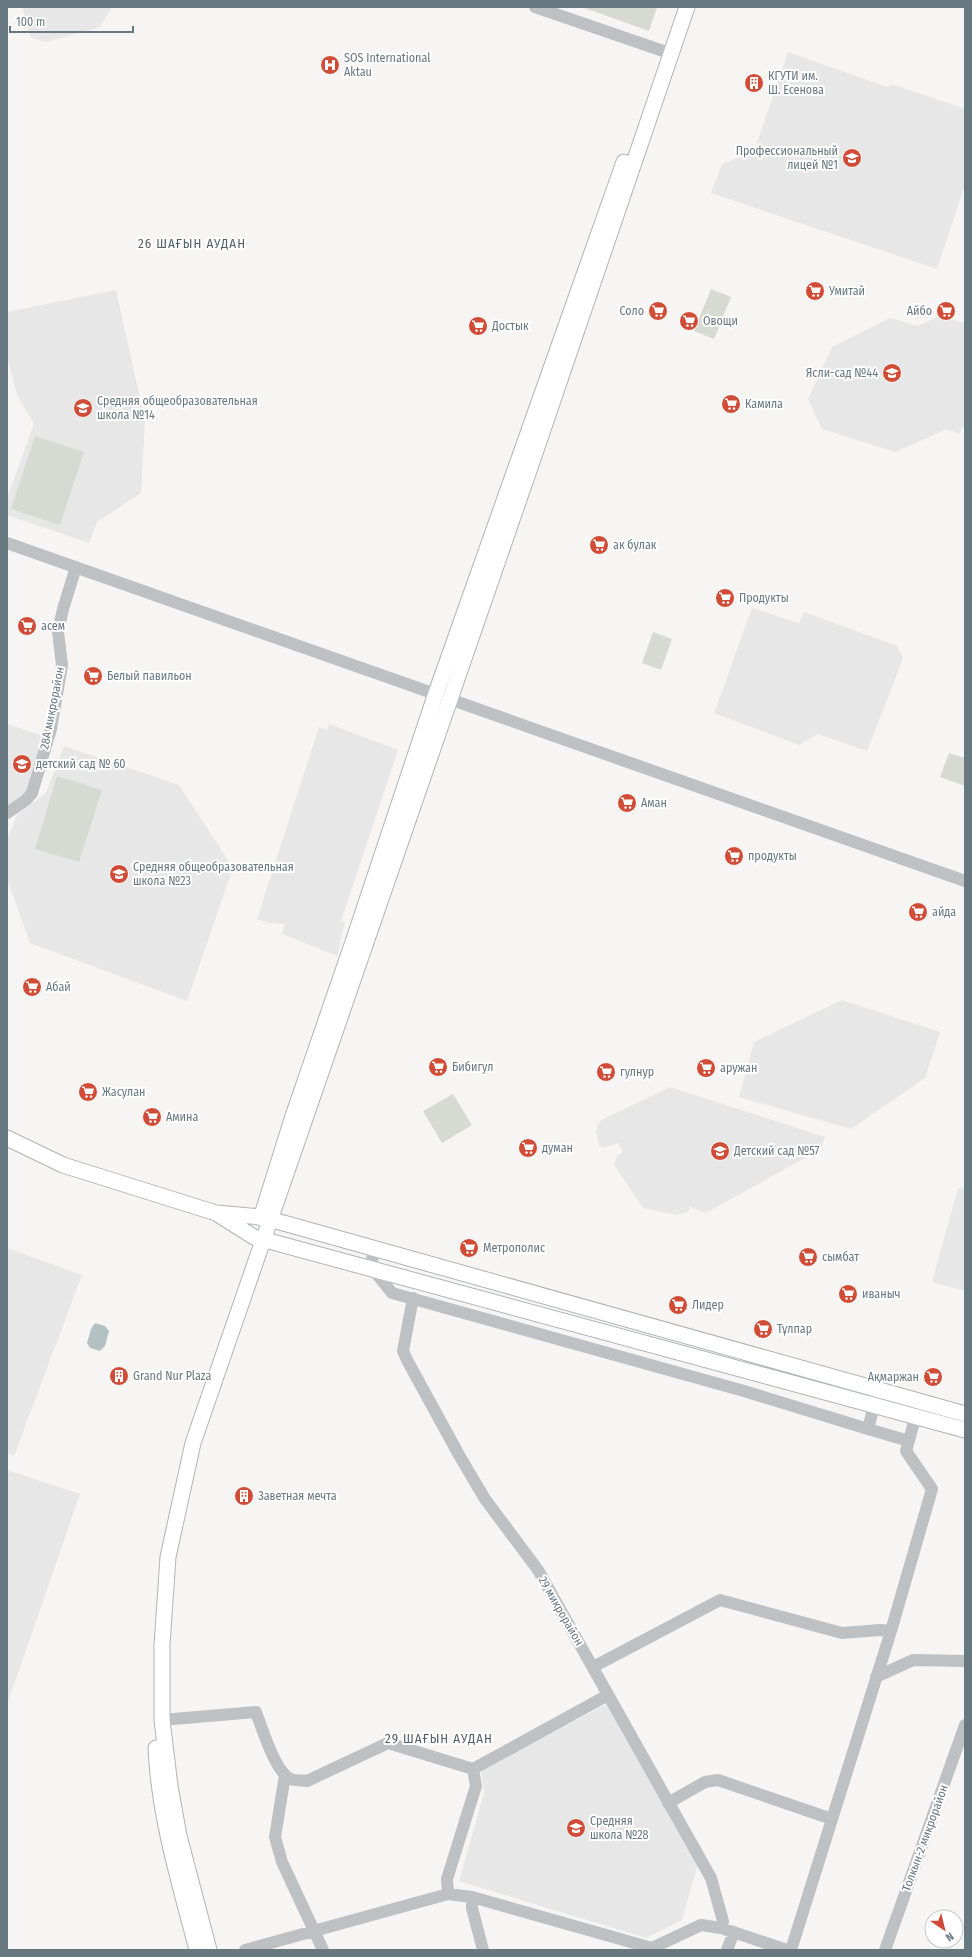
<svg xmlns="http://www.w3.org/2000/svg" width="972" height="1957" font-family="'Fira Sans Condensed',sans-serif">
	<rect width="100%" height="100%" fill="#f6f5f3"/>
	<path fill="#e6e7e6" d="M22 7H112L100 27 46 42 31 38Z
		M788 52 887 87 892 84 965 109V185L937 269 711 193 722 164 754 152Z
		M116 290 145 420 141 493 97 522 89 543 7 515V498L34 424 17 395 7 356V312Z
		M939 316 965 323V426L962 428 959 434 947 429 895 452 822 429 808 399 832 347 890 318 918 326Z
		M752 608 799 623 804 612 897 646 903 659 867 751 818 734 799 745 714 713Z
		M7 724 44 736 28 791 7 805Z
		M329 724 398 750 341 921 345 922 337 956 282 934 285 924 269 923 257 919 319 727 327 730Z
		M64 746 179 785 233 868 187 1001 30 943 7 879V840L17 815 46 793Z
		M842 1000 940 1032 925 1078 851 1129 739 1097 754 1042Z
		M670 1087 825 1137 821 1149 706 1213 690 1207 688 1212 676 1215 643 1208 614 1165 617 1156 623 1152 618 1143 603 1148 599 1145 596 1132 597 1126 601 1120Z
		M965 1183V1291L932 1282 958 1188 964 1189Z
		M7 1248 82 1275 14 1456 7 1453Z
		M7 1470 80 1494 7 1705Z
		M609 1703 698 1863 682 1920 646 1938 459 1881 484 1793 481 1770Z"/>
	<path fill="#d6dad2" d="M582 7H657L649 31Z
		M711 289 731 297 714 339 694 331Z
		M35 436 84 452 60 525 11 509Z
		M653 632 672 639 661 670 642 663Z
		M949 753 965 758V786L940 777Z
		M57 776 102 790 79 862 35 849Z
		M453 1094 472 1125 442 1143 423 1111Z"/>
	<path fill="#b3c1c3" d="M95 1323 105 1326 109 1331 105 1346 100 1351 90 1348 87 1343 91 1329Z"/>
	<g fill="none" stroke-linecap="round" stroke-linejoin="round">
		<g stroke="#afb4b6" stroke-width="17">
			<path id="major" d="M7 1138 63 1165 216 1213 262 1217 965 1414
				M219 1215 254 1237 965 1430
				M261 1218 293 1116 354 939 436 693 624 162
				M156 1748C159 1817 180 1884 197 1950
				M209 1950 179 1836 170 1786 162 1720V1645L168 1557 193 1443 533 459 687 7"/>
		</g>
		<path stroke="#bdc1c4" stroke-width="12" d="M535 7 672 54
			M7 543 965 881
			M7 813 26 800 32 793 51 729 62 665 58 632 63 609 76 567
			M374 1247 371 1267 392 1293 744 1391 868 1429 878 1390
			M413 1298 403 1351 407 1360 459 1455 485 1499 538 1570 711 1878 723 1921 721 1928
			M868 1429 909 1441
			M593 1667 720 1600 842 1633 880 1630 891 1631
			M876 1677 913 1660 965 1661
			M162 1720 256 1712C262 1728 275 1772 291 1779 295 1781 302 1780 307 1781L388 1743 473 1769 608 1695
			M285 1775 275 1837 282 1862 323 1950
			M668 1803 705 1782 718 1780 832 1819
			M448 1894 447 1879 476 1786 473 1769
			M472 1897V1908L483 1950
			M245 1950 448 1894 472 1897 652 1948 701 1925 721 1928 787 1950
			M727 1950 734 1932
			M791 1950 891 1631 932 1489 906 1451 916 1415
			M885 1950 965 1725"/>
		<use href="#major" stroke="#fff" stroke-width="15"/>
	</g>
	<defs>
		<g id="hospital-disc" transform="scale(1)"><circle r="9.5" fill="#d14c37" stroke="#fff"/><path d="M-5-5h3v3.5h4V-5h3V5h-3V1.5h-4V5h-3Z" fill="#fff"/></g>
		<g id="building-disc" transform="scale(1)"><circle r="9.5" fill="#d14c37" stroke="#fff"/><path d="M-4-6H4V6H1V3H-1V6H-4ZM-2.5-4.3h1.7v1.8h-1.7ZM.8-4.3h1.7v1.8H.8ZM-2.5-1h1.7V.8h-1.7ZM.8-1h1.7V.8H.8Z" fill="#fff"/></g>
		<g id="school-disc" transform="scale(1)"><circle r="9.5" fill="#d14c37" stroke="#fff"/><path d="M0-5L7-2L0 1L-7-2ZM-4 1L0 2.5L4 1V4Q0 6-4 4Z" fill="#fff"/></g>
		<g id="supermarket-disc" transform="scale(1)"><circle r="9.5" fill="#d14c37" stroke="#fff"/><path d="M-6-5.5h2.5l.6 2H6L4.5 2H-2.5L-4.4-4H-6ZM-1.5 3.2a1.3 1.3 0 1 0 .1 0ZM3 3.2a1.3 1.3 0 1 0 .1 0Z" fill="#fff"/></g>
	</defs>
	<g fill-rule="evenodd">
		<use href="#hospital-disc" x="330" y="65"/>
		<use href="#building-disc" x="754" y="83"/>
		<use href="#school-disc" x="852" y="158"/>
		<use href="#supermarket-disc" x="815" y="291"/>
		<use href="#supermarket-disc" x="658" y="311"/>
		<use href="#supermarket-disc" x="946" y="311"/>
		<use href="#supermarket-disc" x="689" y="321"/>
		<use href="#supermarket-disc" x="478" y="326"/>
		<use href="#school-disc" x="892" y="373"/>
		<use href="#supermarket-disc" x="731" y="404"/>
		<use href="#school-disc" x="83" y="408"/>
		<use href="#supermarket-disc" x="599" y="545"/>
		<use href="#supermarket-disc" x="725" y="598"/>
		<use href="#supermarket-disc" x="27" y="626"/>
		<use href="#supermarket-disc" x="93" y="676"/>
		<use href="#school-disc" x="22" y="764"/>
		<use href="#supermarket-disc" x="627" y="803"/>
		<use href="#supermarket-disc" x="734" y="856"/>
		<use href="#school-disc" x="119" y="874"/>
		<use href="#supermarket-disc" x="918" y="912"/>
		<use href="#supermarket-disc" x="32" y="987"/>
		<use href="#supermarket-disc" x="438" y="1067"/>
		<use href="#supermarket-disc" x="706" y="1068"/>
		<use href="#supermarket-disc" x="606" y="1072"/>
		<use href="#supermarket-disc" x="88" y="1092"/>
		<use href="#supermarket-disc" x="152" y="1117"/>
		<use href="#supermarket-disc" x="528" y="1148"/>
		<use href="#school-disc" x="720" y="1151"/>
		<use href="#supermarket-disc" x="469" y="1248"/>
		<use href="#supermarket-disc" x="808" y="1257"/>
		<use href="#supermarket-disc" x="848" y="1294"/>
		<use href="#supermarket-disc" x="678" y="1305"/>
		<use href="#supermarket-disc" x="763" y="1329"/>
		<use href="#building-disc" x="119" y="1376"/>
		<use href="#supermarket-disc" x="933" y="1377"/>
		<use href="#building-disc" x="244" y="1496"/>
		<use href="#school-disc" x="576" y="1828"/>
	</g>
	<g text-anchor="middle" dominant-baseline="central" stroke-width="4" stroke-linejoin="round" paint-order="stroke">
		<g font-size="12" fill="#687880" stroke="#fff" text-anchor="start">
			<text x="344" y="58">SOS International<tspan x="344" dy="14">Aktau</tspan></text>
			<text x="768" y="76">КГУТИ им.<tspan x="768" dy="14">Ш. Есенова</tspan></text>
			<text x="838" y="151" text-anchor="end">Профессиональный<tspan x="838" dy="14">лицей №1</tspan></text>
			<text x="829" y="291">Умитай</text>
			<text x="644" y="311" text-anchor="end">Соло</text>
			<text x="932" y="311" text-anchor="end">Айбо</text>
			<text x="703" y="321">Овощи</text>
			<text x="492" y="326">Достык</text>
			<text x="878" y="373" text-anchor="end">Ясли-сад №44</text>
			<text x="97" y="401">Cредняя общеобразовательная<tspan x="97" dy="14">школа №14</tspan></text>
			<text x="745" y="404">Камила</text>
			<text x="613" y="545">ак булак</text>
			<text x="739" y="598">Продукты</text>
			<text x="41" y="626">асем</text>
			<text x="107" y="676">Белый павильон</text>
			<text x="36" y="764">детский сад № 60</text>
			<text x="641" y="803">Аман</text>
			<text x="748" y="856">продукты</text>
			<text x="133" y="867">Средняя общеобразовательная<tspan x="133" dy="14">школа №23</tspan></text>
			<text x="932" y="912">айда</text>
			<text x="46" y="987">Абай</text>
			<text x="452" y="1067">Бибигул</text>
			<text x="720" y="1068">аружан</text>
			<text x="620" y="1072">гулнур</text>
			<text x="102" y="1092">Жасулан</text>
			<text x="166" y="1117">Амина</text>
			<text x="542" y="1148">думан</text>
			<text x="734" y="1151">Детский сад №57</text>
			<text x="483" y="1248">Метрополис</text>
			<text x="822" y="1257">сымбат</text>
			<text x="862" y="1294">иваныч</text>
			<text x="692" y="1305">Лидер</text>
			<text x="777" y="1329">Тұлпар</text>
			<text x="133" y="1376">Grand Nur Plaza</text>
			<text x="919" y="1377" text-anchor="end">Ақмаржан</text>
			<text x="258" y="1496">Заветная мечта</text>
			<text x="590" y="1821">Средняя<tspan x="590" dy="14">школа №28</tspan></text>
		</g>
		<g font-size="12" fill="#687880" stroke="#fff">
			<text transform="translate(52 708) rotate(-79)">28А микрорайон</text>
			<text transform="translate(561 1611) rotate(60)">29 микрорайон</text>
			<text transform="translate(925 1838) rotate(-70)">Толкын-2 микрорайон</text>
		</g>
		<g font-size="13" letter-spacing="1" fill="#556066" stroke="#fff">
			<text x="192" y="243">26 ШАҒЫН АУДАН</text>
			<text x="439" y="1738">29 ШАҒЫН АУДАН</text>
		</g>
	</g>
	<rect width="972" height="1957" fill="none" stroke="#687880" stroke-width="16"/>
	<g transform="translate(944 1929) rotate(145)"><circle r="19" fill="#ffffff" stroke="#c3c9cc"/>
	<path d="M0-3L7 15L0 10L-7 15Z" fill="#d14c37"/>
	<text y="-6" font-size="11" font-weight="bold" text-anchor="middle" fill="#687880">N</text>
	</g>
	<path d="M10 26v6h123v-6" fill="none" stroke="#687880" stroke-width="2"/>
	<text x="16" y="26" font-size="12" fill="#687880" stroke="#ffffff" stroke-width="3" paint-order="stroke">100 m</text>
</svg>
